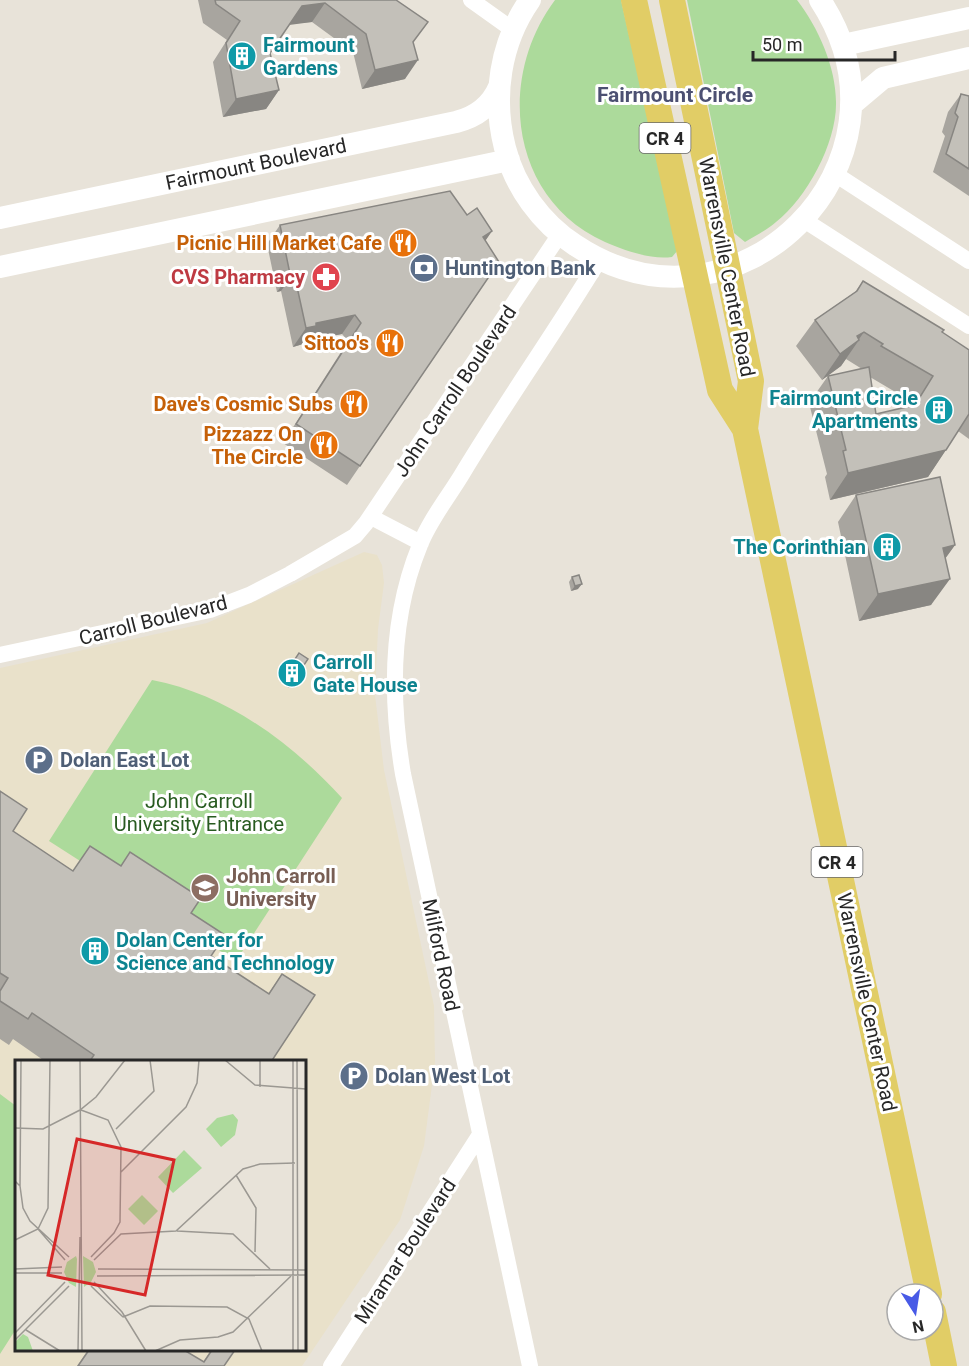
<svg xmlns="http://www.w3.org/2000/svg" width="969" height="1366" font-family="Roboto,sans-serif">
	<rect width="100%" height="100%" fill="#e8e3d9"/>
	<path fill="#e9e1ca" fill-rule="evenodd" d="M364 552 377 555 382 565 384 583 378 629 375 695 384 770 434 1006 435 1062 424 1146 400 1220 302 1366H0V668L207 623ZM16 1062H304V1350H16Z"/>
	<path fill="#acda9b" d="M555 0H621L678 250 672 257C650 260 624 250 605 242 510 199 496 79 555 0Z
		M687 0H797C818 27 836 67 836 102 837 142 807 198 776 222 767 230 755 236 745 242L734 233Z
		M152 680C226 694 292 743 342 798L236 961 49 841Z
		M0 1094 16 1106V1329L0 1354Z"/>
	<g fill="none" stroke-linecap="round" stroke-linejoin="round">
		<path stroke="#fff" stroke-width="16" d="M471 0 513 30
			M835 174 969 261
			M804 220 969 326
			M371 517 421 543
			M0 655 210 610 249 595 290 574 355 536 366 523 560 234
			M331 1366 479 1136
			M530 1366 403 774C390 697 390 618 420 545 430 519 450 495 464 471 507 400 556 331 599 260"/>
		<path stroke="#fff" stroke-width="22" d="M530 0C500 43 492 97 505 148 515 187 541 223 575 245 737 353 927 163 820 0
			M843 45 969 18
			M851 105 883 78 969 58
			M0 218 456 122C476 117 491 106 499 87
			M0 267 509 160"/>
		<path stroke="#e1cd66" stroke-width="26" d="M634 0 720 390 745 429
			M672 0 751 381 745 429 929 1294
			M933 1312 944 1366"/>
	</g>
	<path fill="#a8a59f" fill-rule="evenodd" d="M198 0H396L413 43 405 79 362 89 353 52 312 22 289 24 270 53 279 90 266 109 223 117 213 62 227 40 203 23Z
		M961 94 969 96V196L933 172 945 136 942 132 948 112Z
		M467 215 492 231 485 241 499 262 347 485 283 443 348 341 342 334 306 341 303 344 293 347 281 291 277 292 267 244 280 225Z
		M863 281 969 350V439L958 431 928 477 830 500 825 477 827 474 809 403 828 376 862 369 846 359 841 366 822 380 796 346 815 320 855 292ZM870 377 914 403 912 406 876 414Z
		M856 495 955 545 945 559 931 605 859 621 838 522Z
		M572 577 578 589 571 591 569 582Z
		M299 653 308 659 289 688 280 682Z
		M0 791 13 831 73 871 90 846 191 913 211 956 268 994 282 974 271 1062H46L13 1039 9 1045 0 1039Z
		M88 1350H184L203 1362 211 1350H235L224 1366H77Z"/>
	<path fill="#888682" d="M325 3 312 22 289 25 302 6Z
		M418 60 405 79 362 89 375 70Z
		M279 90 266 109 223 117 236 99Z
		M492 231 479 250 483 237Z
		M294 273 281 291 277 292 290 274Z
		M355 315 342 334 306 341 303 344 293 347 306 328 316 323Z
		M864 332 857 342 859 340 841 366 822 380 840 354 857 336Z
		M946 450 928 477 830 500 848 473Z
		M955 545 936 571 943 548Z
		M950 579 931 605 859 621 878 594Z
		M582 584 578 589 571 591 575 586Z"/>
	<path fill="#c3c0b9" stroke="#888682" stroke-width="1.5" d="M215 0H396L428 22 413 42 418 60 375 70 366 34 325 3 302 6 270 53 279 90 236 99 226 43 240 21 216 4Z
		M961 94 969 96V169L946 154 958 117 955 113Z
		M450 191 467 215 477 208 492 231 483 237 499 262 360 466 296 424 361 323 355 315 316 323V326L306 328 294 273 290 274 280 225Z
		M863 281 944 330 942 332 969 350V414L946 450 848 473 843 451 846 450 828 376 869 367 876 414 915 405 933 376 881 346 883 344 864 332 857 336 859 340 840 354 815 320 857 291Z
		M940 477 955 545 943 548 950 579 878 594 856 495Z
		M579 575 582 584 575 586 572 577Z
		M299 653 308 659 292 683 283 677Z
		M0 791 27 809 13 831 73 871 90 846 121 866 130 852 201 898 191 913 225 935 211 956 269 994 282 974 315 995 271 1062H91L90 1061 94 1055 32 1013 28 1019 0 1001V991L8 978 0 973Z
		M89 1350H184L204 1362 212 1350H235L224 1366H78Z"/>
	<defs>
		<g id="building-disc" transform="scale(1.5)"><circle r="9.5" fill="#0f9aa8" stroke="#fff"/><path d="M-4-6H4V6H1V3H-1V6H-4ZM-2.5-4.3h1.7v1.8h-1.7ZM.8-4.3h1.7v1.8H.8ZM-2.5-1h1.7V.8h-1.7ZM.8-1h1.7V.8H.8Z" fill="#fff"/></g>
		<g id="restaurant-disc" transform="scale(1.5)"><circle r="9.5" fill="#e8710a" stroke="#fff"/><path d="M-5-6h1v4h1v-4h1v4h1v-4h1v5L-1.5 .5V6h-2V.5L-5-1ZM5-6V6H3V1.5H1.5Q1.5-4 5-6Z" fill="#fff"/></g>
		<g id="bank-disc" transform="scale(1.5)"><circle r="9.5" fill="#5c6f8a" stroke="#fff"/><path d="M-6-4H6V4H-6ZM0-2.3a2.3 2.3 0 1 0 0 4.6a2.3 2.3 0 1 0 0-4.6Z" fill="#fff"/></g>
		<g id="pharmacy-disc" transform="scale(1.5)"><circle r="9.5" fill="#e0444e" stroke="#fff"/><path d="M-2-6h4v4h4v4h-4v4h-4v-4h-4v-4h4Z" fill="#fff"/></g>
		<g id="parking-disc" transform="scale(1.5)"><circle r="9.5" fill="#5c6f8a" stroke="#fff"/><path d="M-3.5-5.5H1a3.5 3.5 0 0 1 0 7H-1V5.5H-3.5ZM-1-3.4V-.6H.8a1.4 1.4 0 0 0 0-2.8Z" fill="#fff"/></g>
		<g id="university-disc" transform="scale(1.5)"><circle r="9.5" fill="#8d6e63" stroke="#fff"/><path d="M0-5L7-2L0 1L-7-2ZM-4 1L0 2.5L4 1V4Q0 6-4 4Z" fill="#fff"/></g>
	</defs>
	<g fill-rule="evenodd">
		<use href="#building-disc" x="242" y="56"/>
		<use href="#restaurant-disc" x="403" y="243"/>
		<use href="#bank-disc" x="424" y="268"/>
		<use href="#pharmacy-disc" x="326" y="277"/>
		<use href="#restaurant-disc" x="390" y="343"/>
		<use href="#restaurant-disc" x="354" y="404"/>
		<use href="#building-disc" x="939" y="410"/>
		<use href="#restaurant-disc" x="324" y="445"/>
		<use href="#building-disc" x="887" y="547"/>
		<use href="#building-disc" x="292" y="673"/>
		<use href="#parking-disc" x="39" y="760"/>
		<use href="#university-disc" x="205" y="888"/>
		<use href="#building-disc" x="95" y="951"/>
		<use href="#parking-disc" x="354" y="1076"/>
	</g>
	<g text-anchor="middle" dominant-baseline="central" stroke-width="6" stroke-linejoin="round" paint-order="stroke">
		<g fill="#fff" stroke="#686868" stroke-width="1.5">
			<rect x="639.5" y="123" width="51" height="30" rx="4.5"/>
			<rect x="811.5" y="847" width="51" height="30" rx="4.5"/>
		</g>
		<g font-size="18" font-weight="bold" fill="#272727">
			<text x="665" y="138">CR 4</text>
			<text x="837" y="862">CR 4</text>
		</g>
		<g font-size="20" font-weight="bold" fill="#0d838f" stroke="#fff" text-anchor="start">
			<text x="263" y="45">Fairmount<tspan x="263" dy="23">Gardens</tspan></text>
			<text x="918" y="398" text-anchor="end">Fairmount Circle<tspan x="918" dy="23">Apartments</tspan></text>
			<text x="866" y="547" text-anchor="end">The Corinthian</text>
			<text x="313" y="662">Carroll<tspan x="313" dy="23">Gate House</tspan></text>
			<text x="116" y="940">Dolan Center for<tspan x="116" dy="23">Science and Technology</tspan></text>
		</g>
		<g font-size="20" fill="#272727" stroke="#fff">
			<text transform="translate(256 164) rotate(-12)">Fairmount Boulevard</text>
			<text transform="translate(727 267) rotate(79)">Warrensville Center Road</text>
			<text transform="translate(455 391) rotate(-56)">John Carroll Boulevard</text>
			<text transform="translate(153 620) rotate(-14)">Carroll Boulevard</text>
			<text transform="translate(441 955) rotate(78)">Milford Road</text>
			<text transform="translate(867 1002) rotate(78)">Warrensville Center Road</text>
			<text transform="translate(405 1251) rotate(-57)">Miramar Boulevard</text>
		</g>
		<g font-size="20" font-weight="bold" fill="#c56008" stroke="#fff" text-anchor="end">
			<text x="382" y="243">Picnic Hill Market Cafe</text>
			<text x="369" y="343">Sittoo's</text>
			<text x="333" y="404">Dave's Cosmic Subs</text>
			<text x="303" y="434">Pizzazz On<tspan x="303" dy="23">The Circle</tspan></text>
		</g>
		<g font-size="20" font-weight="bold" fill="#4e5e75" stroke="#fff" text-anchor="start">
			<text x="445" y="268">Huntington Bank</text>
			<text x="60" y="760">Dolan East Lot</text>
			<text x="375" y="1076">Dolan West Lot</text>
		</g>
		<g font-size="20" font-weight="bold" fill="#be3a42" stroke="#fff" text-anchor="end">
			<text x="305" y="277">CVS Pharmacy</text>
		</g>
		<g font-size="20" fill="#285b20" stroke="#fff">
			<text x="199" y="801">John Carroll<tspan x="199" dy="23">University Entrance</tspan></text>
		</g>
		<g font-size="20" font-weight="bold" fill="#785e54" stroke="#fff" text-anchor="start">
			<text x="226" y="876">John Carroll<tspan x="226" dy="23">University</tspan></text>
		</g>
		<g font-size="21" font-weight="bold" fill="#4c5072" stroke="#fff">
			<text x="675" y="95">Fairmount Circle</text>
		</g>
	</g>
	<g transform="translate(15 1060)">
		<rect width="291" height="291" fill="#e8e3d9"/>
		<path d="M218 54 223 60 220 75 206 87 191 69 202 58ZM169 90 187 108 158 133 143 117ZM127 135 143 151 129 165 113 149ZM61 196 62 199 61 227 54 223 49 212 52 202ZM68 196 78 202 81 212 76 222 69 227ZM8 274 13 277 18 291H0V282Z" fill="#acda9b"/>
		<path fill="none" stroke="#9b9892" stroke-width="1.5" d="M65 0 67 291M210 0 240 25 291 29M245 0V27M282 0 283 291M66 50 93 60 106 87 105 162 99 173 76 197M0 68 28 69 65 50 81 37 110 0M101 69 139 31 135 0M106 112 171 47 182 23 184 0M221 115 241 148 240 192M0 121 5 126 8 148 15 161 54 197M5 126 6 0M23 169 50 200M162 171 218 174 255 209M0 180 23 169 33 148 35 0M79 200 106 174 161 171 228 109 245 104 280 103M0 209 47 207M83 209 291 210M0 213H47M82 216 291 215M79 222 107 252 131 291M76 226 108 257M108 257 135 246 212 247 234 259 247 291M11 270 45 291M0 273 50 222M0 280 54 226M63 291 65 177M140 291 165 280 203 277 218 272 276 216M278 291V0"/>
		<path fill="#d62828" fill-opacity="0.15" stroke="#d62828" stroke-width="3" d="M62 79 159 100 130 235 33 215Z"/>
		<rect width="291" height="291" fill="none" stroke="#272727" stroke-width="3"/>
	</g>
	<g transform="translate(915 1312) rotate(168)"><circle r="28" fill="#ffffff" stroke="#a9a9a9" stroke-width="1.5"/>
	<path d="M0-4.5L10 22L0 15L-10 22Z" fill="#485ae6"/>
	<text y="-9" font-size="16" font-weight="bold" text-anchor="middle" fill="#272727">N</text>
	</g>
	<path d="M753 51v9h142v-9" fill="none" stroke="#272727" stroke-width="3"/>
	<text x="762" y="51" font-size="18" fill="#272727" stroke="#ffffff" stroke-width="4.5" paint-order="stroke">50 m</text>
</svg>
